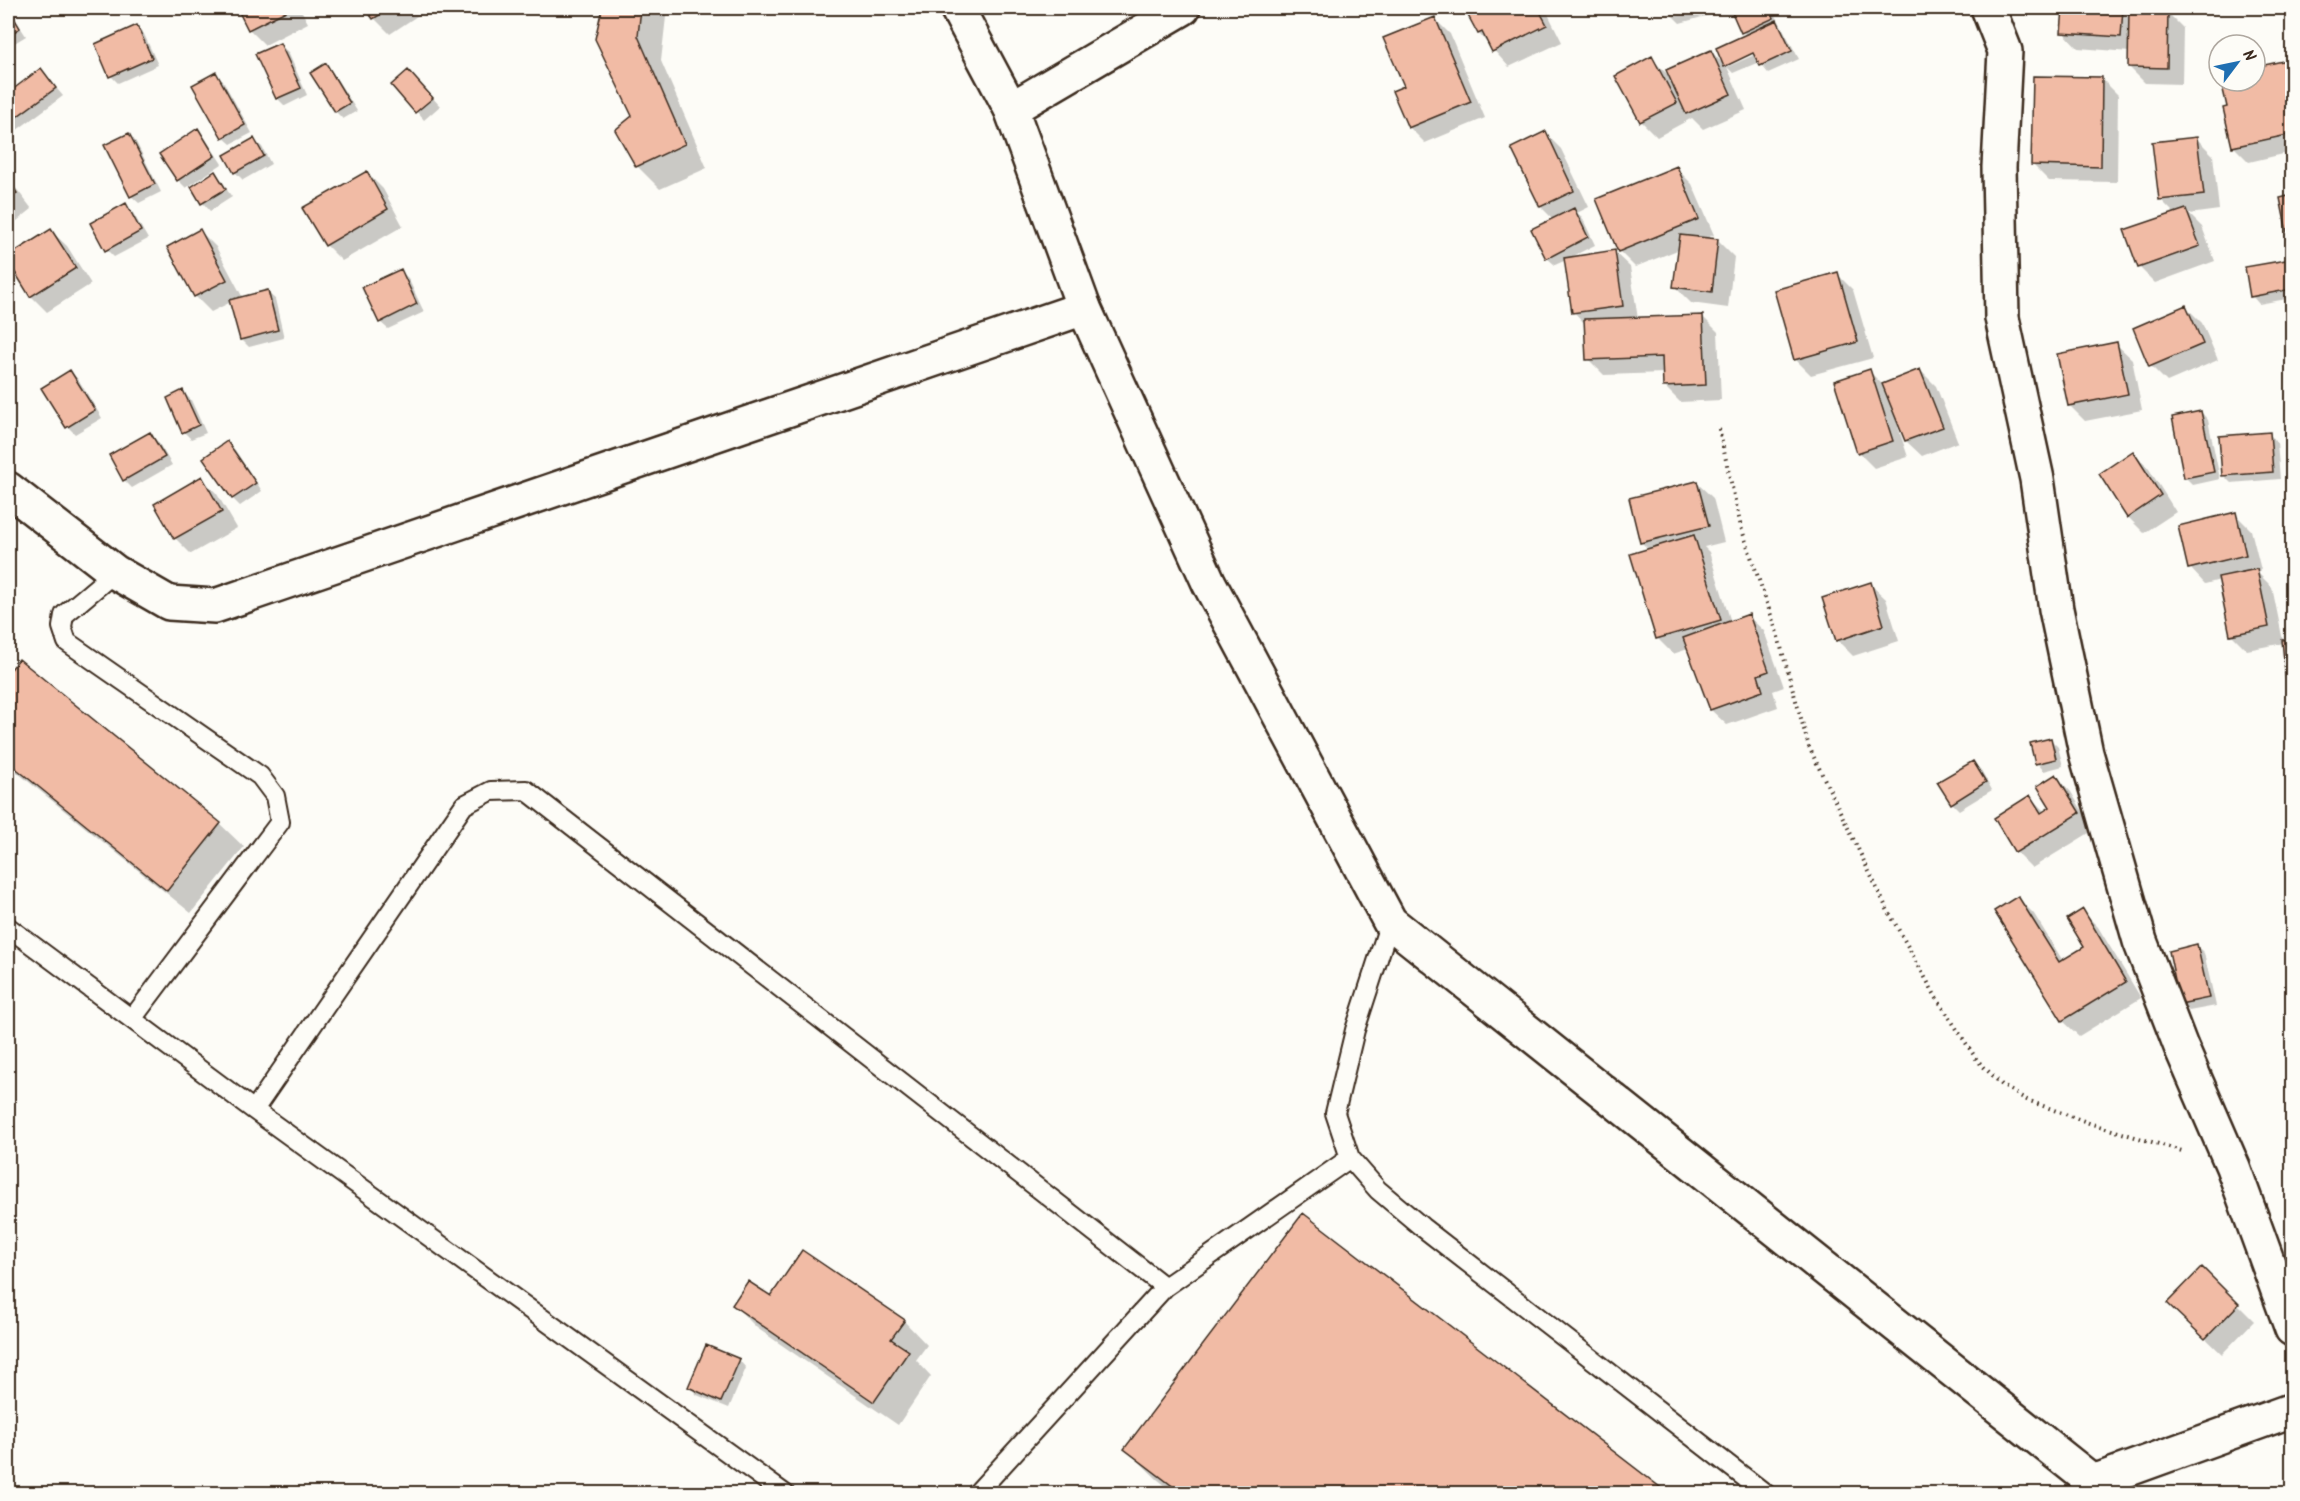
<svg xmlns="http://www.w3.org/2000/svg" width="2300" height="1501" font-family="Kalam,sans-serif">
	<rect width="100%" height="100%" fill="#fdfcf7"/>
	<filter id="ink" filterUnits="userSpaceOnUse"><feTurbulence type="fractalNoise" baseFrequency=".0167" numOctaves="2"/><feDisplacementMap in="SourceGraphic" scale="12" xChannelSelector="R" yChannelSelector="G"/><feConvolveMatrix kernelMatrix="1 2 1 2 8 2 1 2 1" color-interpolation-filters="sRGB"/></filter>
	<g filter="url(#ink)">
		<path fill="#0003" fill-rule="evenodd" d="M8 8 26 36 8 47Z
			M239 8H300L308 23 265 45 249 29Z
			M367 8H429L390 34 374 18Z
			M603 8H667L661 61 707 168 660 189 637 166 634 116 596 38Z
			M1466 8H1545L1562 42 1509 67 1479 34Z
			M1665 8H1772L1799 59 1768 73 1759 62 1733 73 1727 67 1746 110 1703 129 1692 118 1657 137 1642 122 1617 77 1651 58 1671 78 1711 51 1725 66 1746 36 1732 9 1680 23ZM1760 49 1761 52 1727 67V64Z
			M2064 8H2131L2134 11 2167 12 2183 28 2182 84 2145 83 2129 67 2130 52 2078 48 2063 32Z
			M1435 19 1450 34 1485 118 1425 143 1409 127Z
			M137 27 144 34 158 65 118 83 111 76Z
			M280 45 288 52 307 95 285 106 277 98Z
			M2292 60V152L2249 162 2233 146 2223 81H2255V68Z
			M325 65 333 73 357 111 343 119 336 112 312 73Z
			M41 70 63 96 17 130 8 120V95Z
			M215 74 223 81 252 133 231 144 223 137Z
			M416 79 440 106 424 120 393 85Z
			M2102 79 2118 95 2117 182 2049 181 2033 165Z
			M197 130 205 138 222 164 186 188 178 180 161 154Z
			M1545 133 1561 149 1589 207 1577 213 1582 217 1595 245 1569 258 1614 252 1630 267 1638 319 1702 316 1718 332 1721 400 1680 402 1664 386V373L1604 375 1588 359 1586 325 1574 312 1566 260 1555 265 1547 258 1554 220 1541 207 1513 149Z
			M129 134 136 142 161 192 139 203 131 196Z
			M2197 139 2213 155 2219 210 2189 214 2202 227 2215 261 2155 283 2139 267 2175 214 2161 200Z
			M254 140 262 147 271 164 243 180 235 172Z
			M1676 168 1692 184 1714 235 1703 239 1718 241 1734 257 1728 308 1691 303 1675 287 1680 249 1635 267 1619 251Z
			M215 173 232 197 210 211 203 203Z
			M367 173 383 189 403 226 342 261 326 245Z
			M8 178 32 209 8 228Z
			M2292 197V247L2282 199Z
			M126 205 133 213 148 239 114 257 107 250Z
			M51 231 67 246 91 284 47 312 31 296 8 258Z
			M200 231 216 247 243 298 267 292 275 299 284 338 249 347 241 339 231 302 211 312 195 296Z
			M2292 260V298L2259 304 2252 296 2247 268Z
			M400 271 408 278 424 312 388 329 380 322Z
			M1837 274 1853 290 1873 358 1811 375 1795 359Z
			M2186 307 2202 323 2218 360 2167 382 2151 366Z
			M2116 344 2132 359 2142 410 2085 421 2069 405Z
			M1920 370 1936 386 1958 442 1922 456 1906 441 1901 427H1898L1908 457 1874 468 1858 452 1869 371 1883 385Z
			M70 372 78 379 102 418 75 434 68 427Z
			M183 392 191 400 206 433 191 439 184 432Z
			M2201 412 2208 420 2220 479 2193 485 2185 477Z
			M150 434 158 442 172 465 132 488 124 480Z
			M2269 434 2277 442 2280 479 2231 483 2224 476Z
			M227 443 235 450 262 491 240 506 233 499 205 458Z
			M2133 453 2149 469 2176 512 2144 533 2128 517Z
			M202 478 217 494 237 528 191 554 175 538Z
			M1697 483 1713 498 1724 542 1704 547 1709 552 1731 622 1748 616 1764 631 1784 687 1773 691 1778 707 1727 725 1711 710 1688 649 1673 654 1657 638 1649 550 1641 542Z
			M2235 514 2251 530 2261 570 2257 572 2272 587 2283 641H2292V687L2287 681 2284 643 2247 650 2231 634 2220 580 2205 584 2190 568Z
			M1870 584 1886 599 1899 641 1853 656 1837 640Z
			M19 661 220 824 244 847 191 913 8 765V675Z
			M2050 739 2058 747 2063 766 2044 771 2037 763Z
			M1973 763 1981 770 1992 790 1959 810 1952 803Z
			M2056 776 2071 792 2094 830 2032 868 2016 852 2030 797 2045 812 2052 808Z
			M2018 898 2034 914 2063 961 2086 947 2082 911 2098 927 2141 998 2079 1036 2063 1021 1996 911Z
			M2197 946 2204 953 2216 1006 2189 1011 2182 1003Z
			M2202 1269 2254 1321 2222 1354 2169 1303Z
			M771 1298 904 1321 927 1345 916 1360 931 1376 898 1425 757 1328 734 1305Z
			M739 1360 746 1368 729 1408 697 1395 690 1387Z
			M1126 1449 1667 1494H1176L1157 1479Z"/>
		<path fill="#f1bba5" stroke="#3b2a1e" stroke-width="1.5" d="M8 8 20 28 8 36Z
			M237 8H292L248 30Z
			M365 8H391L373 19Z
			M602 8H641L638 36 685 144 636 167 615 130 632 116 595 39Z
			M1464 8H1538L1547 25 1492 52 1482 32 1478 34Z
			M1730 8H1769L1774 18 1741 33Z
			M2063 8H2123L2121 37 2061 33Z
			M2129 9 2168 10 2167 68 2128 67Z
			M1435 17 1471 102 1408 128 1392 91 1404 86 1383 38Z
			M1777 20 1792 51 1760 66 1753 53 1724 67 1716 48Z
			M137 25 152 58 109 77 95 44Z
			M280 43 301 88 276 99 255 54Z
			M1711 50 1731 94 1686 114 1666 70Z
			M1652 56 1677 103 1640 122 1615 76Z
			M2292 59V134L2232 147 2223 108 2227 107 2221 81H2255V67Z
			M326 63 350 103 335 112 310 73Z
			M41 68 56 88 8 123V93Z
			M408 70 433 98 415 113 391 85Z
			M216 72 245 125 222 138 192 85Z
			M2033 76 2102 77 2101 167 2031 165Z
			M198 128 215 156 177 181 159 154Z
			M1546 131 1574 191 1540 207 1511 148Z
			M129 133 155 184 130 197 104 145Z
			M2197 137 2204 195 2159 200 2152 142Z
			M254 138 264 156 234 173 224 155Z
			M1677 166 1699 219 1618 252 1596 199Z
			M215 171 226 189 201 204 191 187Z
			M367 171 388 209 325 246 302 208Z
			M8 180 17 193 8 200Z
			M2292 195V247H2290L2280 198Z
			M126 203 141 231 105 251 90 223Z
			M1574 208 1588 237 1546 259 1531 229Z
			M2186 209 2200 246 2138 268 2124 230Z
			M51 229 76 268 30 297 8 261V256Z
			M200 229 227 280 194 297 167 247Z
			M1680 235 1718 239 1712 292 1673 287Z
			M1615 250 1623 306 1572 313 1564 258Z
			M2292 259V289L2250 297 2245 267Z
			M401 269 417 304 379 323 362 287Z
			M1838 272 1858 342 1794 360 1774 290Z
			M268 290 278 330 240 340 229 300Z
			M2186 305 2203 344 2149 367 2133 328Z
			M1703 315 1706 385 1663 387 1662 357 1586 360 1584 319Z
			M2117 342 2128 394 2068 406 2057 354Z
			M1870 369 1893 441 1857 453 1834 381Z
			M1920 369 1943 427 1905 441 1882 384Z
			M70 370 95 410 66 428 41 388Z
			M183 390 199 425 182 433 167 398Z
			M2201 411 2214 472 2184 478 2172 417Z
			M150 432 165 457 123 481 109 455Z
			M2270 432 2273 472 2222 476 2219 436Z
			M227 441 256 483 232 499 203 458Z
			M2133 451 2161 495 2127 518 2099 474Z
			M202 476 222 512 174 539 154 504Z
			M1697 481 1709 526 1640 543 1629 498Z
			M2236 512 2246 555 2188 569 2178 526Z
			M1694 535 1721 620 1656 639 1630 554Z
			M2257 569 2269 627 2230 635 2218 577Z
			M1871 582 1884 625 1836 641 1822 598Z
			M1749 614 1769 671 1758 675 1763 691 1710 710 1683 638Z
			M2292 639V682H2286L2282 640Z
			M19 659 221 823 167 891 8 762V673Z
			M2051 738 2056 759 2035 764 2030 743Z
			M1973 761 1986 782 1951 804 1937 782Z
			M2056 774 2080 813 2015 853 1994 818 2030 795 2041 813 2050 807 2037 786Z
			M2018 896 2059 962 2084 947 2067 919 2083 909 2126 982 2062 1021 1994 911Z
			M2197 944 2209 998 2180 1004 2169 951Z
			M1303 1213 1669 1494H1183L1124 1449Z
			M802 1250 905 1320 891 1339 909 1351 874 1402 732 1305 748 1281 771 1296Z
			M2202 1267 2239 1304 2205 1339 2167 1303Z
			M706 1345 740 1359 721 1402 688 1387Z"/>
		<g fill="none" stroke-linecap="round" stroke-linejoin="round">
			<g stroke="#3b2a1e" stroke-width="22">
				<path id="service" d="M115 572 64 615 62 627 67 642 260 776 275 796 280 822 132 1019
					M1390 922 1355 1030 1335 1113 1350 1158 1378 1190 1422 1227 1766 1494
					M8 927 254 1110 785 1494
					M254 1110 464 805 491 791 526 790 1165 1287 976 1494
					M1165 1287 1350 1158"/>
			</g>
			<g stroke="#3b2a1e" stroke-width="38">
				<path id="minor" d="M1988 8 2005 51 1999 167 2002 318 2037 479 2056 609 2086 753 2140 941 2181 1047 2233 1167 2292 1329
					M1011 109 1183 8
					M8 489 115 572 169 603 215 606 1084 308
					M2093 1482 2292 1410"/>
			</g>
			<g stroke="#3b2a1e" stroke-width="38">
				<path id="tertiary" d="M957 8 1011 109 1084 308 1209 583 1390 922 2108 1494"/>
			</g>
			<path stroke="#3b2a1e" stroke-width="4" stroke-dasharray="1.5 4.5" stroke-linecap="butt" d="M1719 429 1741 527 1777 633 1809 747 1887 909 1936 997 1977 1060 2003 1086 2027 1100 2092 1124 2182 1151"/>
			<use href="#service" stroke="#fdfcf7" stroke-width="18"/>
			<use href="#minor" stroke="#fdfcf7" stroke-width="33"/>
			<use href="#tertiary" stroke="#fdfcf7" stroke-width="33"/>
		</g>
	</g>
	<rect width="2300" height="1501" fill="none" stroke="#fdfcf7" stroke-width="30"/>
	<rect x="15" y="15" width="2270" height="1471" fill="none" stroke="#3b2a1e" stroke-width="2" filter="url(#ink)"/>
	<g transform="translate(2237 63) rotate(58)"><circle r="28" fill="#fdfcf7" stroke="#afa8a0" stroke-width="1.5"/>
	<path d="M0-4.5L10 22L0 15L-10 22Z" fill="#1f6fb2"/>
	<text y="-9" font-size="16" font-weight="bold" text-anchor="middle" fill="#3b2a1e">N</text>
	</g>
</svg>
